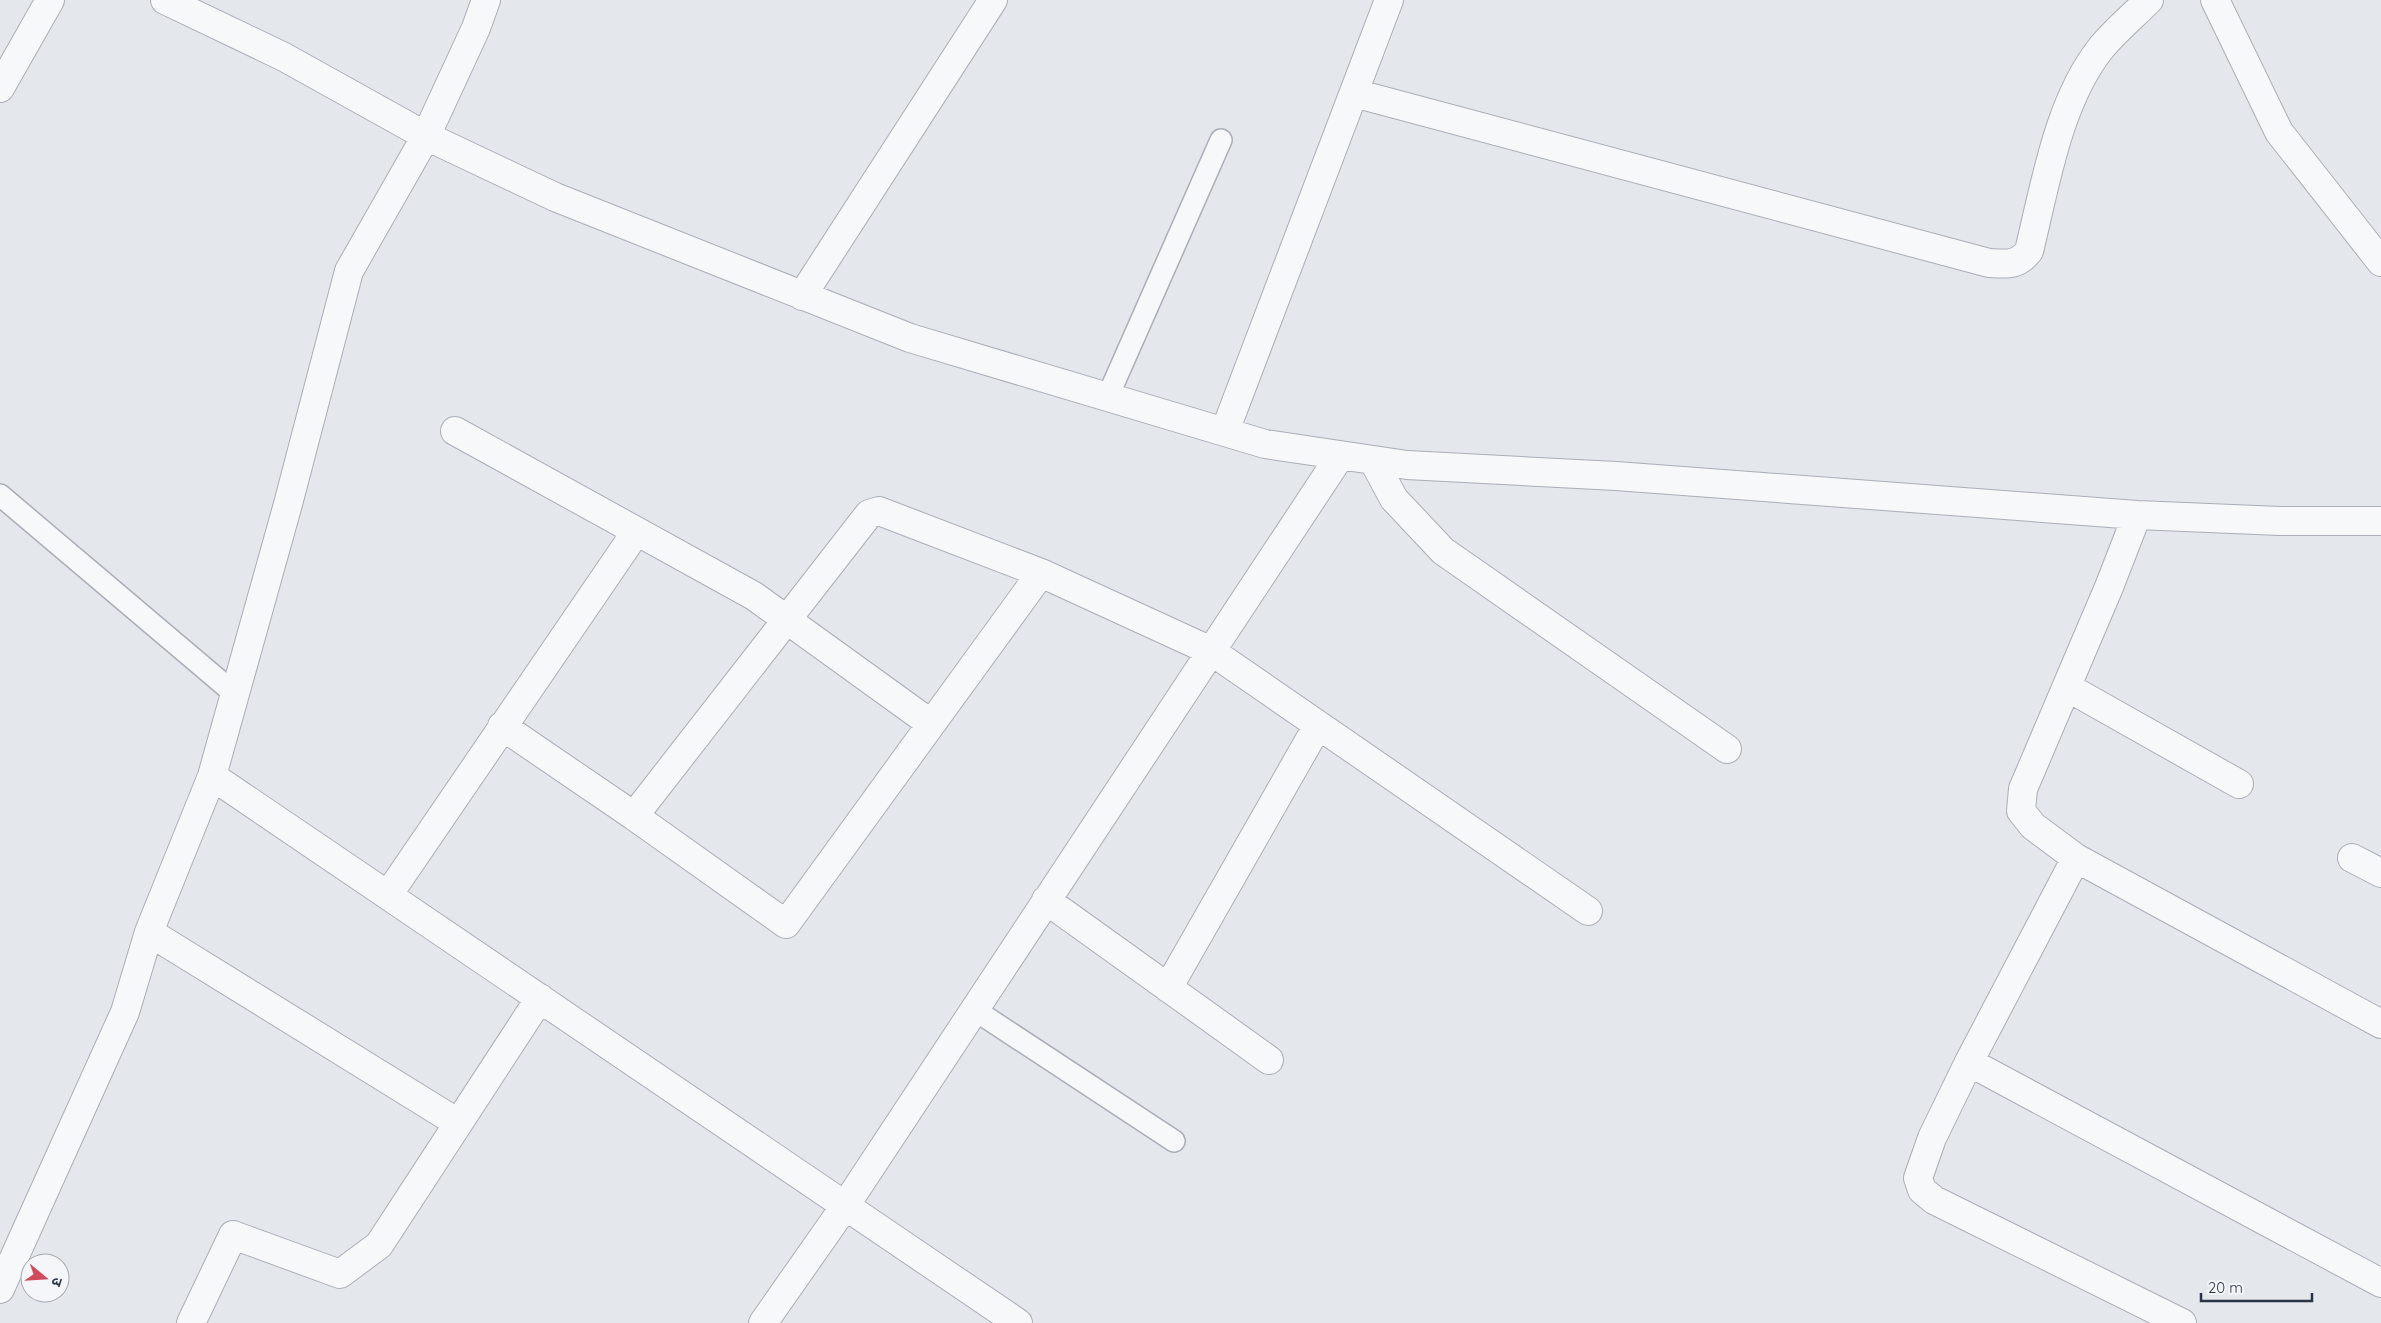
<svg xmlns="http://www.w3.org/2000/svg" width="2381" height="1323" font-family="Quicksand,'Noto Sans Devanagari',sans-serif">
	<rect width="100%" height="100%" fill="#e4e7ec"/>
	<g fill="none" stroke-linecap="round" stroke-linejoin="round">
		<g stroke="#a9aeb7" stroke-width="24">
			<path id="lane" d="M1108 396 1221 140
				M0 495 235 694
				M975 1010 1174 1141"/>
		</g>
		<g stroke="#a9aeb7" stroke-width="30">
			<path id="street" d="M165 0 284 57 426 136 555 197 910 338 1265 444 1407 465 1616 476 2137 515 2280 521H2381
				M486 0 476 28 426 136 349 271 288 504 212 776 1018 1323
				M2215 0 2279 132 2381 262
				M0 88 50 0
				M1354 93 1989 263C2007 264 2017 266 2029 251 2045 186 2058 102 2101 48 2115 31 2133 16 2149 0
				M802 296 993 0
				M455 431 754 596 930 723
				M1225 431 1389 0
				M1373 460 1394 499 1443 551 1727 749
				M2137 515 2109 587 2023 789 2021 811 2033 826 2076 858 2381 1024
				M1041 573 879 511 869 514 634 816 786 924 1041 573 1211 651 1588 911
				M2067 687 2239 784
				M502 726 634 816
				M2076 858 1969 1062 1932 1138 1918 1178 1922 1190 1934 1200 2182 1323
				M2352 858 2381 873
				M388 895 636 532
				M1046 900 1269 1060
				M149 932 212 776
				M1168 988 1318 725
				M1969 1062 2381 1283
				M0 1289 125 1012 149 932 458 1123
				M191 1323 233 1235 340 1274 379 1245 540 998
				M763 1323 845 1206 1340 456"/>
		</g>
		<use href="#lane" stroke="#f7f8fa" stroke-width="21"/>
		<use href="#street" stroke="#f7f8fa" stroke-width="28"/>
	</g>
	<g transform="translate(45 1278) rotate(108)"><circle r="24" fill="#f4f6f9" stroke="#a4a8b1"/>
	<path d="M0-4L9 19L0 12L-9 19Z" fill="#d1495b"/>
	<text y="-8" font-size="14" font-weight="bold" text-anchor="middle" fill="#2b3445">उ</text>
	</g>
	<path d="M2201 1293v8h111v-8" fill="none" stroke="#2b3445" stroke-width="2.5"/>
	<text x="2208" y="1293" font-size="15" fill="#2b3445" stroke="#f4f6f9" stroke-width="4" paint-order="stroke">20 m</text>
</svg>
